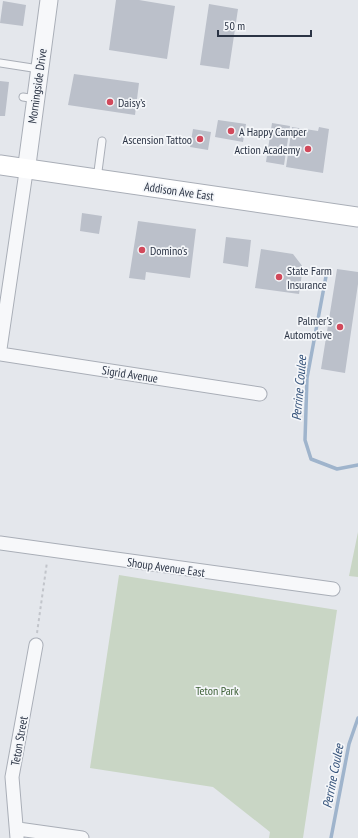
<svg xmlns="http://www.w3.org/2000/svg" width="358" height="838" font-family="'PT Sans Narrow',sans-serif">
	<rect width="100%" height="100%" fill="#e4e7ec"/>
	<path fill="#c9d6c5" d="M358 532V577L349 576Z
		M119 575 337 610 303 838H269L270 832 213 787 90 768Z"/>
	<g fill="none" stroke-linecap="round" stroke-linejoin="round">
		<path stroke="#9fb4cc" stroke-width="3.5" d="M327 271 307 378 305 440 311 459 337 469 358 465
			M331 838 349 744 358 718"/>
	</g>
	<path fill="#bbc0ca" d="M116 0H139L175 6 167 59 109 50Z
		M3 1 26 5 23 26 0 23Z
		M209 4 238 9 229 69 200 65Z
		M74 74 139 83 135 115 68 105Z
		M0 81 9 82 5 116H0Z
		M218 120 246 124 243 142 215 137Z
		M272 123 290 126 284 165 266 162Z
		M292 127 318 131 319 127 329 129 323 173 286 167Z
		M193 129 211 132 208 150 190 147Z
		M82 213 102 216 99 234 80 231Z
		M138 221 196 229 190 278 146 272 145 280 129 278Z
		M226 237 251 240 248 267 223 263Z
		M261 249 293 254 303 267 299 294 255 288Z
		M337 269 358 272V284L345 373 321 369Z"/>
	<g fill="none" stroke-linecap="round" stroke-linejoin="round">
		<g stroke="#a9aeb7" stroke-width="9">
			<path id="service" d="M0 63 39 69
				M23 97 36 99
				M97 179 102 141"/>
		</g>
		<g stroke="#a9aeb7" stroke-width="15">
			<path id="minor" d="M0 349 26 172
				M0 354 260 394
				M0 543 333 589
				M18 829 82 838
				M17 838 12 777 36 645"/>
		</g>
		<g stroke="#a9aeb7" stroke-width="19">
			<path id="tertiary" d="M26 172 49 0"/>
		</g>
		<g stroke="#a9aeb7" stroke-width="21">
			<path id="secondary" d="M0 165 358 217"/>
		</g>
		<path stroke="#c2c5cb" stroke-width="2" stroke-dasharray="3 3" stroke-linecap="butt" d="M37 633 47 562"/>
		<use href="#service" stroke="#f7f8fa" stroke-width="7"/>
		<use href="#minor" stroke="#f7f8fa" stroke-width="13"/>
		<use href="#tertiary" stroke="#f7f8fa" stroke-width="17"/>
		<use href="#secondary" stroke="#fff" stroke-width="19"/>
	</g>
	<g fill="#d1495b" stroke="#f4f6f9" stroke-width="1.5">
		<circle cx="110" cy="102" r="4"/>
		<circle cx="231" cy="131" r="4"/>
		<circle cx="200" cy="139" r="4"/>
		<circle cx="308" cy="149" r="4"/>
		<circle cx="142" cy="250" r="4"/>
		<circle cx="279" cy="277" r="4"/>
		<circle cx="340" cy="327" r="4"/>
	</g>
	<g text-anchor="middle" dominant-baseline="central" stroke-width="3.5" stroke-linejoin="round" paint-order="stroke">
		<g font-size="12" fill="#2b3445" stroke="#f4f6f9">
			<text transform="translate(37 86) rotate(-82)">Morningside Drive</text>
			<text transform="translate(179 191) rotate(8)">Addison Ave East</text>
			<text transform="translate(130 374) rotate(9)">Sigrid Avenue</text>
			<text transform="translate(166 567) rotate(8)">Shoup Avenue East</text>
			<text transform="translate(19 741) rotate(-80)">Teton Street</text>
		</g>
		<g font-size="12" fill="#2b3445" stroke="#f4f6f9" text-anchor="start">
			<text x="118" y="102">Daisy’s</text>
			<text x="239" y="131">A Happy Camper</text>
			<text x="192" y="139" text-anchor="end">Ascension Tattoo</text>
			<text x="300" y="149" text-anchor="end">Action Academy</text>
			<text x="150" y="250">Domino's</text>
			<text x="287" y="270">State Farm<tspan x="287" dy="14">Insurance</tspan></text>
			<text x="332" y="320" text-anchor="end">Palmer's<tspan x="332" dy="14">Automotive</tspan></text>
		</g>
		<g font-size="12" fill="#3f6138" stroke="#f4f6f9">
			<text x="217" y="690">Teton Park</text>
		</g>
		<g font-size="13" font-style="italic" fill="#34527a" stroke="#f4f6f9">
			<text transform="translate(299 388) rotate(-85)">Perrine Coulee</text>
			<text transform="translate(333 776) rotate(-79)">Perrine Coulee</text>
		</g>
	</g>
	<path d="M218 30v6h93v-6" fill="none" stroke="#2b3445" stroke-width="2"/>
	<text x="224" y="30" font-size="12" fill="#2b3445" stroke="#f4f6f9" stroke-width="3" paint-order="stroke">50 m</text>
</svg>
